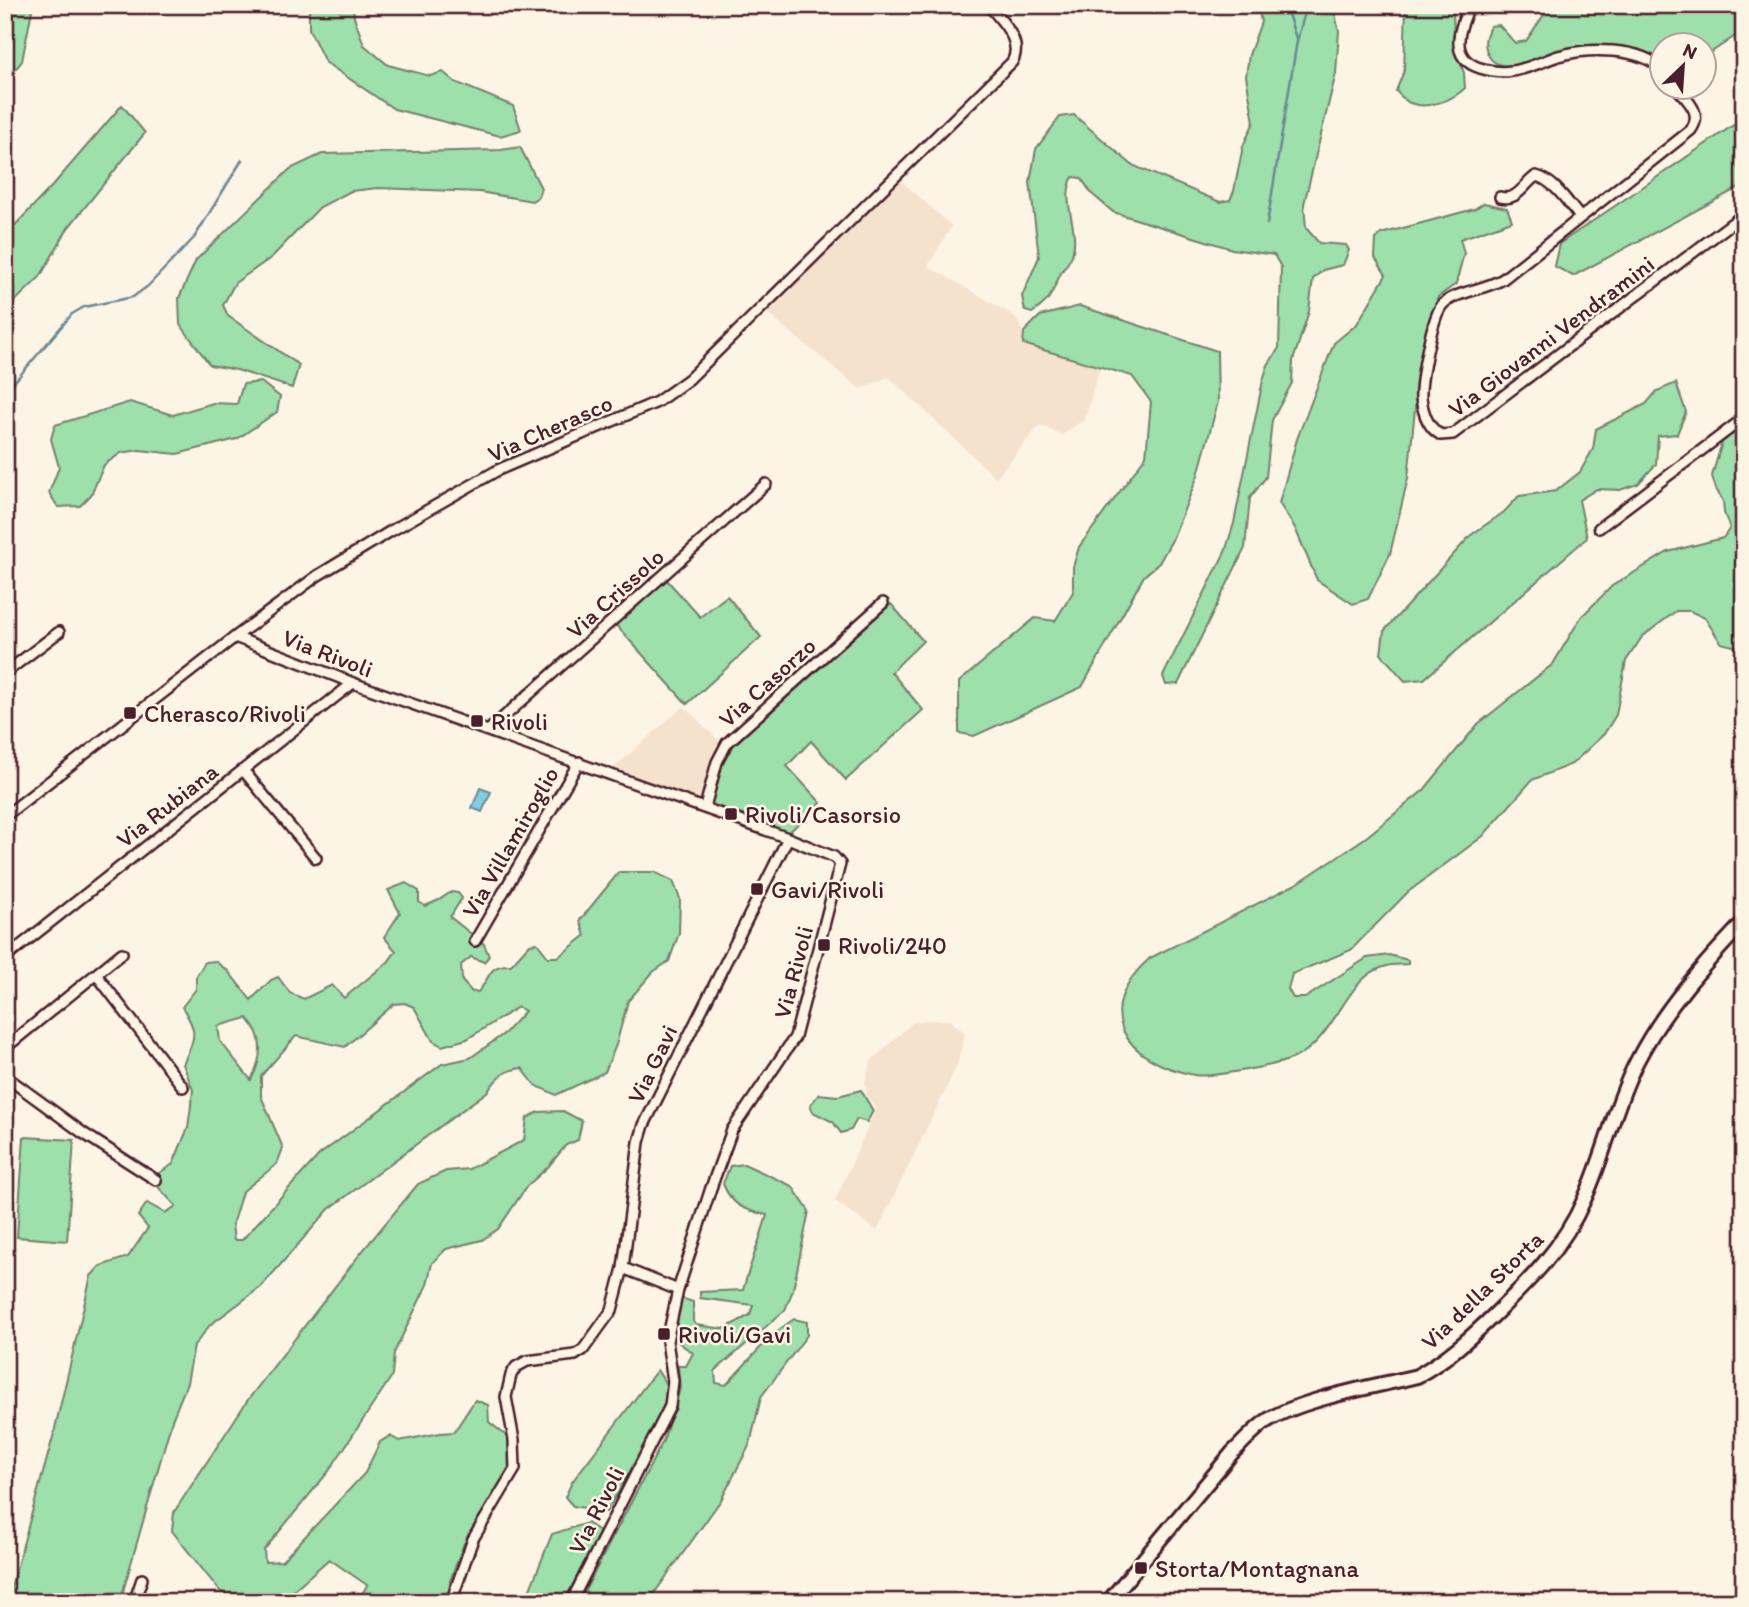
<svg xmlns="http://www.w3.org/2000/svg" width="1749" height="1607" font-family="Itim,sans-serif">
	<rect width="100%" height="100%" fill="#fcf5e5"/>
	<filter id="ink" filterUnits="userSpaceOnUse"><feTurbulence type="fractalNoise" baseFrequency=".0143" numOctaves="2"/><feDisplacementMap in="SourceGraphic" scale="14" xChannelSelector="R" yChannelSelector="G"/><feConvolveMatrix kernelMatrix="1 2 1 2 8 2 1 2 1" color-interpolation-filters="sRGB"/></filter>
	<g filter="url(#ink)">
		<path fill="#f5e2cd" d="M899 179 952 226 928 266 1015 316 1022 330 1023 344 1100 367 1085 419 1062 435 1040 425 996 478 889 377 860 389 764 311Z
			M684 706 721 743 702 802 611 770Z
			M926 1020H950L965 1033 957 1066 877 1231 835 1201 876 1109 867 1095 865 1082 871 1061 912 1023Z"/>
		<path fill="#9de0ab" stroke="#74806b" stroke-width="2" fill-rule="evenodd" d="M6 5H33L22 61 10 76 5 77Z
			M309 5H353L354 17 364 45 388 65 430 76 443 72 455 82 513 106 521 130 500 136 394 109 325 62 309 29Z
			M1258 5H1333L1339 31 1336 73 1304 204 1306 228 1319 243 1346 245 1349 250 1343 265 1323 270 1313 279 1309 311 1293 361 1292 383 1272 420 1266 477 1250 498 1245 548 1178 684 1166 685 1163 676 1225 552 1234 523 1263 380 1268 365 1279 348 1281 267 1274 255 1232 249 1113 212 1092 194 1081 178 1073 177C1060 199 1079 227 1073 251 1072 260 1064 267 1060 275 1050 296 1052 299 1032 313L1025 311 1022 296 1039 257 1030 182 1036 149 1060 117 1074 115 1132 165 1220 202 1230 200 1234 191 1243 146 1254 122 1246 76 1249 55 1261 22Z
			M1406 5H1453L1454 45 1464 73 1465 88C1453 100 1427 110 1410 103 1405 101 1400 95 1396 91L1404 71Z
			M1558 5H1744V30L1704 57V46H1662L1661 57C1633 51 1605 44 1575 47 1554 50 1498 84 1487 52 1483 41 1486 36 1490 26L1499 25 1515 43 1526 41 1546 12Z
			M122 105 145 133 68 228 40 277 5 311V236L54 184Z
			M1744 118V185L1573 276 1554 266 1559 244Z
			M520 147 541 188 538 197 532 201 479 192 378 188 351 191 320 207 272 257 235 283 223 305 228 316 299 365 292 388 237 370 210 365 180 324 179 298 196 260 290 169 322 154 501 150Z
			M1484 203 1507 208 1512 221 1460 239 1464 253 1456 284 1438 297 1428 326 1416 399 1408 478 1390 554 1368 599 1353 604 1317 580 1295 528 1279 503 1297 439 1334 343 1357 324 1386 275 1375 258 1376 239 1381 234 1474 209Z
			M1080 306 1217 351 1218 402 1198 475 1172 540 1159 563 1144 576 1082 687 974 736 959 733V682L1035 618 1055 621 1073 592V567L1079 547 1146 456 1151 402 1132 376 1023 344 1024 332 1040 316Z
			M261 382 280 397 277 412 237 439 177 454 139 450 121 453 104 465 91 495 80 506 58 507 49 493 59 467 51 439 55 425 130 402 173 415 213 403 237 404 243 384Z
			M1676 383 1686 412 1677 434 1658 436 1656 464 1638 484 1620 490 1597 489 1579 500 1587 538 1424 679 1405 681 1381 654 1384 631 1471 535 1504 512 1519 496 1556 491 1580 472 1593 449 1596 429 1646 404 1657 391Z
			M1744 423V644L1737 647 1721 643 1705 618 1690 611H1676L1642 637 1626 661 1616 715 1604 734 1572 764 1532 780 1483 836 1408 892 1351 950 1292 974 1288 989 1293 998H1305L1367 958 1389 955 1408 960V964C1401 965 1393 964 1387 966 1345 975 1337 1039 1294 1058 1279 1065 1210 1078 1194 1075 1125 1062 1090 1011 1150 958L1298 883 1365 838 1424 790 1478 724 1553 664 1581 617 1612 586 1668 552 1723 538 1730 528 1724 513 1723 501 1716 489 1712 476 1722 442Z
			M666 579 700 617 727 596 761 637 687 704 615 624Z
			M891 604 923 641 891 672 923 710 846 780 811 741 787 766 821 803 787 834 711 804 724 754Z
			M619 872H654L673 881 680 899 679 933 669 961 653 972 628 1001 616 1045 605 1072 556 1095 535 1085 522 1068C505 1070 498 1076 488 1091L329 1209 261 1287 210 1325 194 1346 187 1383 172 1420 120 1602H7L53 1437 91 1276 100 1266 128 1257 148 1228 138 1216 147 1203 165 1213 176 1206 159 1188 156 1175 173 1164 188 1128 193 1090 183 1064C195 1037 199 1033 182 1007L196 989V977L205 962 215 961 228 971 251 1000 271 980 278 977 290 993 304 999 332 985 344 998 388 962 396 951 384 937 400 913 388 890 406 883 419 891V902L425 906 439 900 451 892 458 893 462 898 450 917 484 944 489 956 484 962 471 957 461 965 462 981 472 992H478C491 978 487 964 511 965L530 944 537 943 548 957H558L585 936 580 920ZM404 1003 414 1007 433 1041 442 1046 467 1039 518 1007 525 1011 505 1033 470 1058 442 1064 319 1155 242 1240H234L232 1225 242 1192 277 1164 283 1148 261 1096V1076L296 1036 345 1047 394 1004ZM247 1018C265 1036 262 1059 251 1080L220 1041 218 1026Z
			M861 1090 873 1111 867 1122 857 1119 851 1130 841 1133 833 1122 813 1112 810 1105 819 1094 838 1096Z
			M563 1111 582 1121 578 1140 566 1145 548 1167 527 1186 498 1229 482 1240 446 1249 432 1263 427 1285 394 1353 392 1376 329 1471 264 1550 265 1562 282 1561 365 1473 380 1442 390 1436 399 1441 440 1433 454 1432 475 1400 488 1405 489 1422 508 1437 513 1464 509 1477 473 1534 464 1543 450 1581 449 1602H358L367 1585 329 1559 280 1602H236L219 1590 172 1531 174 1512 247 1401 360 1254 418 1184 446 1171 469 1169 524 1140 527 1118 538 1112Z
			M24 1137 74 1140 67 1241 17 1237Z
			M744 1164 792 1186 809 1211 793 1290 785 1310 715 1371 716 1383 726 1385 773 1334 794 1319 807 1322V1335L761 1397 750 1444 721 1500 648 1602H579L663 1441 680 1389 678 1366H686L693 1353 678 1342 673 1333 681 1298 693 1302V1321L696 1325 724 1329 750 1315 753 1305 700 1298V1292L743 1290C750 1264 760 1240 767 1215 744 1210 732 1206 723 1184L730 1166Z
			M657 1370C662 1378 668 1385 668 1394 668 1415 619 1490 606 1512L573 1506 565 1497 572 1482Z
			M587 1523 600 1532 564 1602H525L552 1534Z"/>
		<path fill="#81cedf" stroke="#6b8897" stroke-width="2" d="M480 788 491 792 482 812 472 808Z"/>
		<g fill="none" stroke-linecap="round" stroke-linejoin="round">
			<path stroke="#6b8897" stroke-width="2.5" d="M1285 5 1296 38
				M1267 224 1297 41 1307 5
				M5 393 72 314 84 307 133 297 148 286 194 238 242 160"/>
			<g stroke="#4a1f2b" stroke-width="14">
				<path id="minor" d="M1470 5C1459 28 1448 58 1480 68 1490 71 1501 73 1512 71 1528 69 1543 61 1558 56 1586 48 1641 46 1662 70
					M1677 88C1688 101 1703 113 1691 130L1503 279C1487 289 1455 292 1443 304 1432 315 1420 382 1421 398 1423 413 1428 428 1441 435L1453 434 1744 214
					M1500 197C1517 202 1524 184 1536 176 1554 180 1568 203 1580 217
					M1599 528 1744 418
					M235 637 353 683 788 838 834 857 840 864 795 1037 732 1130 711 1188 678 1290 667 1341 673 1381 670 1406 571 1602
					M5 673 59 632
					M489 730 766 484
					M243 770 316 858
					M705 807 717 762 727 743 883 603
					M5 816 235 637 317 576 391 531 498 470 657 402 689 379 1012 62C1024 41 1001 21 989 5
					M475 941 579 762
					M5 958 353 683
					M96 974 183 1087
					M5 1048 122 953
					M5 1076 83 1133 156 1180
					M678 1290 623 1268 639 1142 644 1125 788 838
					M134 1602 142 1579
					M451 1602 473 1539 515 1469 514 1440 506 1397 511 1375 516 1367 527 1361 575 1355 583 1350 612 1310 623 1268"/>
			</g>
			<g stroke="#4a1f2b" stroke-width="18">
				<path id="secondary" d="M1108 1602 1232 1453C1244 1442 1254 1429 1268 1420 1305 1398 1374 1387 1417 1376 1446 1360 1469 1339 1492 1317 1529 1281 1563 1248 1584 1200 1605 1155 1614 1106 1637 1061 1663 1010 1705 963 1744 922"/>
			</g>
			<use href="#minor" stroke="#fcf5e5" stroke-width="9"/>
			<use href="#secondary" stroke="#fcf5e5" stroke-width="12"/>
		</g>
	</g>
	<g fill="#4a1f2b" stroke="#fcf5e5" stroke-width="2.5">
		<rect x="123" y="706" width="14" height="14" rx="3.5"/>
		<rect x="470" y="714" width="14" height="14" rx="3.5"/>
		<rect x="724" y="807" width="14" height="14" rx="3.5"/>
		<rect x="750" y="882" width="14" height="14" rx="3.5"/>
		<rect x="817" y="938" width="14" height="14" rx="3.5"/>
		<rect x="657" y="1327" width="14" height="14" rx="3.5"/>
		<rect x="1134" y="1561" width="14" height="14" rx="3.5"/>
	</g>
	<g text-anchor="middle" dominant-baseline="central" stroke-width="5" stroke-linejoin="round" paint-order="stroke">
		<g font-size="24" fill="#4a1f2b" stroke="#fcf5e5">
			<text transform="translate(1551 336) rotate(-37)">Via Giovanni Vendramini</text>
			<text transform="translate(550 428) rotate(-24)">Via Cherasco</text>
			<text transform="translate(615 593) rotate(-42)">Via Crissolo</text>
			<text transform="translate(328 653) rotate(21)">Via Rivoli</text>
			<text transform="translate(767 682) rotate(-42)">Via Casorzo</text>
			<text transform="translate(167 805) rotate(-38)">Via Rubiana</text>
			<text transform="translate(510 842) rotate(-60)">Via Villamiroglio</text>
			<text transform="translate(793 972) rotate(-75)">Via Rivoli</text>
			<text transform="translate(652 1064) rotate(-64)">Via Gavi</text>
			<text transform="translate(1482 1290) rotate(-44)">Via della Storta</text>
			<text transform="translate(596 1510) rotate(-63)">Via Rivoli</text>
		</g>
		<g font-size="24" fill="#4a1f2b" stroke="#fcf5e5" text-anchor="start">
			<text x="144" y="713">Cherasco/Rivoli</text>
			<text x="491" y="721">Rivoli</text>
			<text x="745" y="814">Rivoli/Casorsio</text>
			<text x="771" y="889">Gavi/Rivoli</text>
			<text x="838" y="945">Rivoli/240</text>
			<text x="678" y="1334">Rivoli/Gavi</text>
			<text x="1155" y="1568">Storta/Montagnana</text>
		</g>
	</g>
	<rect width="1749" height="1607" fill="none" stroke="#fcf5e5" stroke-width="28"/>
	<rect x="14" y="14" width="1721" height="1579" fill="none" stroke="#4a1f2b" stroke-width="2.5" filter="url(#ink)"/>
	<g transform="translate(1683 66) rotate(25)"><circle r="33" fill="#fcf5e5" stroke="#b59f9b" stroke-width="2"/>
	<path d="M0-5L12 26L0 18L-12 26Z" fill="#4a1f2b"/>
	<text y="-10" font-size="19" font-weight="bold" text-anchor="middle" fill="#4a1f2b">N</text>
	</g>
</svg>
